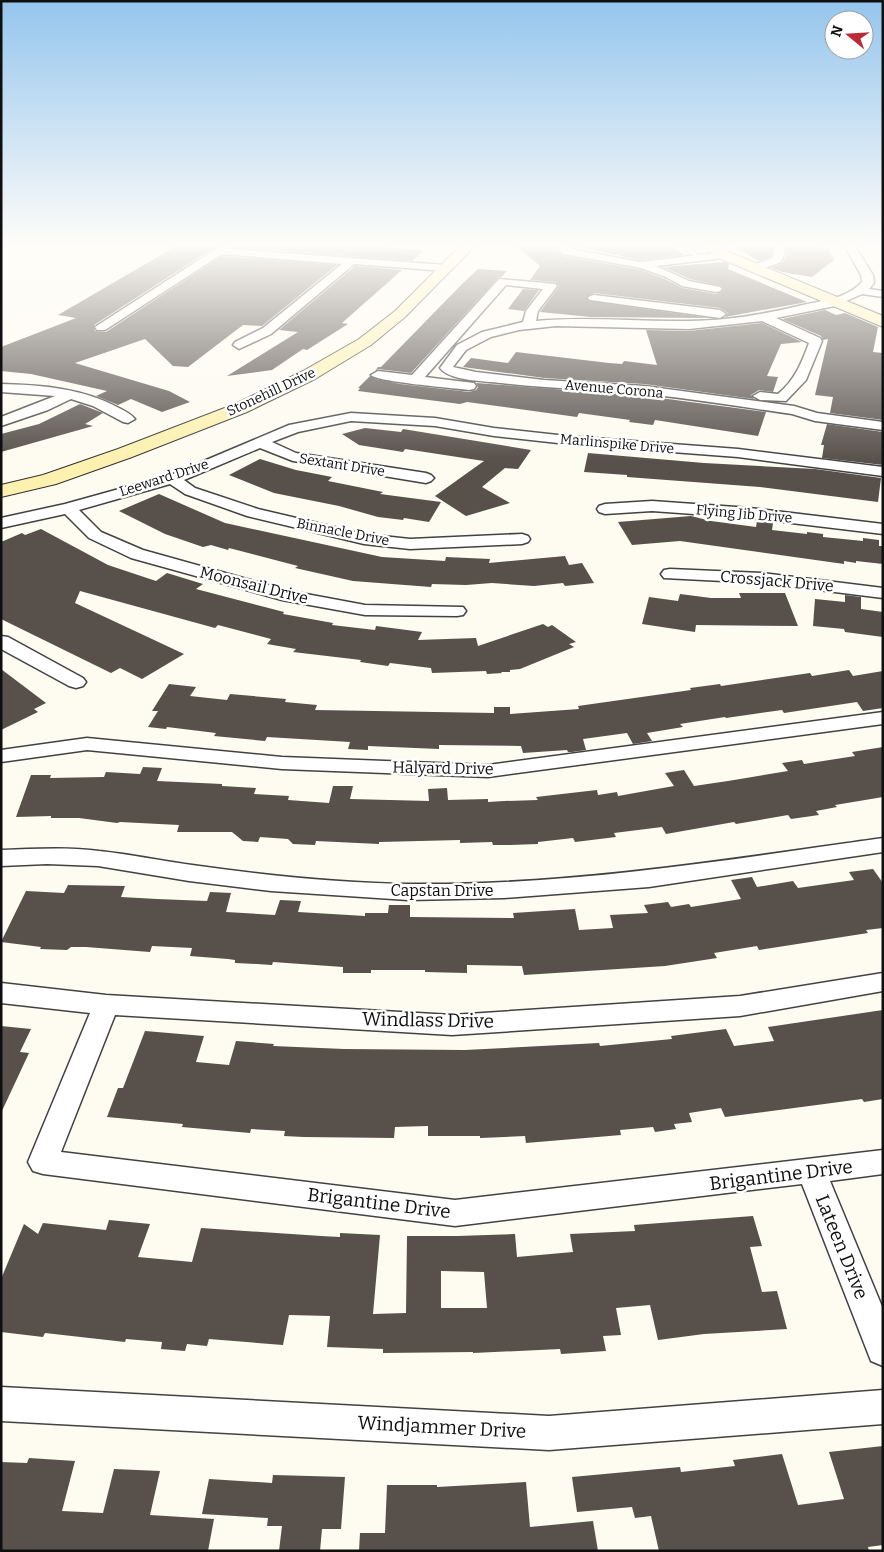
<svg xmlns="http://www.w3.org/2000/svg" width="884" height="1552" font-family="Bitter,serif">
	<rect width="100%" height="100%" fill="#fefbf1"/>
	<path fill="#57504b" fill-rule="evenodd" d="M178 245H218L94 325 95 331 106 332 222 256 337 265 262 326 243 325 188 367 173 366 145 339 75 363 169 391 190 402 162 412 131 399 118 405 96 396 107 391 31 374 1 371V347L76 318 58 315Z
		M237 245H381L380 247 424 250 412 261 235 247Z
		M515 245H552L564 256 641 270 665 279 682 288 716 294 723 290 721 286 690 279 663 267 725 262 729 264 728 269 807 302 725 317 728 313 720 308 594 293 587 297 589 301 709 318 591 317 540 312 559 286 555 282 530 280 540 266Z
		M569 245H671L684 255 640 260Z
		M733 245H771L773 252 771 257 758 261Z
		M785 246 828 248 834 260 812 277 782 272 771 268 783 263 787 253Z
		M355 266 402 270 342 323 348 324 307 350 303 349 272 370 227 376 298 332 279 330Z
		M478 269 507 271 501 277 498 278 411 373 378 369 375 371 378 367H381L463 283Z
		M523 289 539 290 524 311 508 309Z
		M825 310 836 315 845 313 878 327 873 352 883 353V420L830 413 833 397 815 395 828 339 823 340 821 336 782 319Z
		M762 323 802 342 781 344 767 376 778 377 773 392 759 390 751 395 754 399 644 384 544 378 463 367 471 358 508 363 516 352 609 363 622 364 624 361 657 365 646 330 689 331Z
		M370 376 376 379 400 384 469 392 476 390 478 387 476 383 645 396 766 412 758 436 655 420 653 425 629 422 630 420 579 413 577 417 467 402 460 404 358 391 360 388H358Z
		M80 404 103 413 85 424 93 426 1 452V434L39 424Z
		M827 424 883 432V465L822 458 824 445H821Z
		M365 428 401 432 403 429 531 450 518 469 505 468 482 487 510 503 466 516 435 496 484 461 405 449 403 452 359 445 342 434Z
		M588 453 704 463 815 469 881 478 878 502 760 487 627 477V475L584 472Z
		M260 459 296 470 332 477 328 481 383 492 380 494 441 502 429 522 404 518 403 520 378 517 339 506 274 493 229 475Z
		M159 494 225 523 382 557 445 561 446 557 490 559 489 563 565 556 569 565 582 563 594 583 565 586 563 583 534 586 492 583 466 585 432 584 431 587 353 581 295 568 298 566 229 548 228 550 211 545 203 547 165 534 119 511Z
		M691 516 711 521 756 527 757 521 773 523 772 530 807 534V532L823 534V537L863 541V538L879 540V546H883V564L856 561V563L844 561V564L680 541 632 545 618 522Z
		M41 529 108 565 156 581 167 573 203 584 196 589 284 612 283 614 333 623 332 625 375 630 376 626 422 632 418 640 476 638 478 646 543 624 548 627 552 625 576 642 569 644 574 647 520 669 510 670V672H501L502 673 487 674 486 671 432 673 431 668 390 663 388 666 360 662 361 660 293 652 296 649 267 644 271 639 218 625 215 628 80 591 75 603 184 654 142 679 120 668 111 673 1 619V542L22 533 25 535Z
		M739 593H785L798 626 696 625 695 632 642 624 649 597 678 601 680 594 711 598H741Z
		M845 595 861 597V609L883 612V637L845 632 844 629 813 626 815 599 845 602Z
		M1 669 46 703 34 709 38 712 1 730Z
		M849 670 853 676 883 671V708L863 711 857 702 784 713 782 710 726 718 725 717 680 724 683 727 647 733 652 741 633 744 627 733 583 739 586 750 572 752H568L567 750 523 753 521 746 439 745V749L368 746V750L348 749 350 742 267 737 265 741 214 736 216 733 167 727 166 729 148 727 158 711H152L169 684 196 687 190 696 227 700 230 694 286 699 285 702 317 705 315 710 494 713V707H510V714L579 709 578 706 691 690 690 688 720 684 721 686 810 673 812 676Z
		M883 747V797L835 805 837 807 816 811 819 815 791 819 788 815 736 824 734 822 666 834 662 827 614 833 616 837 575 842 573 838 538 842V844L510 845H493L492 842 460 843V840L379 842V844L316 841 315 845 293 844 288 839 260 837 258 842 243 841 232 832H177L179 825 120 822 117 823 79 818H51V816L16 817 31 775H51L50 778 104 777 106 772 140 774 143 767 162 768 157 781 222 784V786L256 788 254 794 289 796 288 800 329 803 333 786H353L350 799 429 801 428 789 447 788 448 800 488 799V802L504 801 538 800 536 797 597 790 598 795 617 792 618 796 674 786 665 773 684 770 694 786 728 781 788 771 782 763 802 760 804 764 855 756 852 752Z
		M873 869 883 883V928L866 930 868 933 759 950 757 946 714 953 717 958 665 966 524 975 522 966 467 965V973L425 972V970H371V973H343V967L273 962 272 965 257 964 235 963V960L228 959 190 956 192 948 152 946 150 952 86 947H71L67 950 40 949 41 947 1 942 26 891 64 893 68 885 125 886 121 897 157 899 207 901 210 892 231 893 226 912 275 915 280 900 301 901 298 912 365 916V913H388L389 905H410V917L514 918 513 913 575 909 579 930 613 928 610 915 648 913 644 905 668 902 671 907 689 904 691 907 741 899 731 880 752 877 757 887 793 881 798 888 854 880 849 872Z
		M883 1010V1099L864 1102 862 1099 725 1117 721 1108 689 1113 692 1122 674 1124 676 1129 655 1132 653 1127 620 1130 621 1135 526 1143 525 1136 480 1138V1136H428V1126L395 1127 394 1138 304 1137 284 1136 285 1131 251 1129 250 1133 182 1127 183 1124 107 1117 118 1088H123L145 1031 204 1036 196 1062 229 1065 236 1041 274 1044 273 1046 344 1049 465 1050 599 1043 600 1046 672 1039 671 1036 726 1029 734 1046 774 1041 768 1027Z
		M1 1026 31 1029 20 1052 29 1053 1 1113Z
		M753 1216 762 1246 750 1247 762 1292 777 1291 787 1329 704 1334 658 1340 650 1305 616 1308 621 1335 603 1336 606 1351 561 1354 560 1349 473 1353V1352L383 1353V1349L327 1347 330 1316 289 1315 283 1345 209 1339 207 1346 187 1344 185 1351 161 1349 162 1342 126 1339 125 1342 45 1333 43 1337 1 1332V1279L24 1224 38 1234 43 1223 106 1230 109 1220 150 1224 138 1257 192 1262 201 1228 321 1236 340 1237V1233L380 1235 373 1314 406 1313 407 1236H458L515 1234 517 1257 573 1252 570 1234 635 1231 634 1225ZM441 1271 484 1272 487 1308H441Z
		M883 1446V1545L868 1547 869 1551H659L651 1516 635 1518 632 1507 577 1512 572 1477 680 1467 681 1472 735 1466 733 1460 782 1454 798 1505 844 1499 829 1452Z
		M29 1458 75 1461 62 1511 103 1513 114 1469 160 1471 150 1515 214 1519 208 1551H1V1462L27 1463Z
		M273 1475 345 1477 341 1529H322L320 1551H279L282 1526H267L268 1518 202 1514 209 1479 272 1483Z
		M526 1482 530 1527 593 1521 598 1551H359L360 1533H385L387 1485H437V1487Z"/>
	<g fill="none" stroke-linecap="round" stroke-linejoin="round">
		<g stroke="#424242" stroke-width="2">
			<path id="lane" d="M678 245H684L703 258 698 259Z"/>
		</g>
		<g stroke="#424242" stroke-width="3">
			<path id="street" d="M222 245H235L231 249 445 265 450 268 445 271 354 264 271 334 239 349 233 345 235 342 263 328 342 264 222 254 105 330H97L95 327Z
				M554 245H566L571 249 640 262 724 252 729 255 724 258 656 266 689 281 720 287 722 289 720 291 716 292 682 286 666 277 641 268 564 254Z
				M773 245H783L785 252 781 262 759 270H751L750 268 751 266 772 258 775 252Z
				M844 245H854L873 275 874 283 869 289 883 291V297L862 294 835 306 776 318 820 338 822 341 806 380 786 401 760 400 753 396 760 392 778 394C795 380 802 362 809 343L762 321 689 329 556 326 519 330 491 337 466 350 453 367 476 372 544 380 644 386 794 406 817 413 883 422V430L815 421 792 414C743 407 694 399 645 394 597 389 549 389 501 383 485 381 449 381 440 368L457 345 482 332 523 322 526 311 543 289 506 285 425 377 474 383 476 386 474 389 469 390C454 388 377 382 371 375L378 371 412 375 499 279 555 284 557 286 538 311 536 321C587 316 638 322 689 321 727 321 765 314 803 305 824 300 846 299 862 282L861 275Z
				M594 295 720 310 726 314 720 318 590 300 588 298 590 296Z
				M1 384C41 385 83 388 119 408 125 411 131 414 135 419L128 423 123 422 93 406 71 399 48 410 1 426V417L55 396 1 392Z
				M351 413 435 418 494 428 567 436 738 449 883 467V476L738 457 567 444 494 436 435 426 351 421 298 432 272 442 296 453 426 473 431 475 434 478 431 481 426 483 293 461 260 448 184 480 195 488 258 509 364 534 410 539 522 534 528 536 530 539 528 542 522 544 410 549 364 544 247 516 185 494 170 484 79 510 101 532 143 550 290 591 365 605 463 607 466 611 463 615 457 616 365 615 282 600 131 558 89 538 65 514 1 528V518L65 504 173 474 289 425Z
				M652 501 750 508 883 524V534L750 518 652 511 605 514 599 512 597 509 599 506 605 504Z
				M670 569 762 573 883 588V598L762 583 664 578 661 574 664 570Z
				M1 636 8 637 83 678 86 682 83 686 76 688 69 686 1 649Z
				M883 712V724L488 777 282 769 87 750 1 762V750L87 738 282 757 488 765Z
				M883 838V852L649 887 504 898 408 900 271 891 189 881 98 866 47 864 1 866V850C34 849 67 847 99 851 130 854 161 861 192 865 263 875 337 883 409 884 568 886 726 860 883 838Z
				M883 973V991L740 1016 452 1035 115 1015 61 1152 455 1200 883 1150V1174L830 1181 883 1309V1366L871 1361 802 1184 455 1226 43 1174 33 1171 28 1162 90 1013 1 1003V983L106 995 452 1015 740 996Z
				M1 1387 549 1416 883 1390V1424L549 1450 1 1421Z"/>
		</g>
		<g stroke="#313131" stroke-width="2">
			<path id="secondary" d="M461 245H476L405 317 371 345 315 379 247 412 132 457 56 484 1 497V485L43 475 118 449 235 404 303 371 359 339 395 311Z
				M701 245H718L729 252 883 316V327L719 258Z"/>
		</g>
		<use href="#lane" fill="#fff" fill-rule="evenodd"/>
		<use href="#street" fill="#fff" fill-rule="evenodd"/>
		<use href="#secondary" fill="#fcf1af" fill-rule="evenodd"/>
	</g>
	<linearGradient id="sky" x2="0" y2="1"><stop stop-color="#94c5ed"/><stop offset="0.53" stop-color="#fffdf9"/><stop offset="1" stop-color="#fffdf9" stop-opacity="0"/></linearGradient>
	<rect width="884" height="462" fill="url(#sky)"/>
	<g text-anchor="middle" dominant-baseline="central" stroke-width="5" stroke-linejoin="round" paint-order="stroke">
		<g font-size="14" fill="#0f0f0f" stroke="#fff">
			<text transform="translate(614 389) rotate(5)">Avenue Corona</text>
			<text transform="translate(271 392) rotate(-25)">Stonehill Drive</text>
			<text transform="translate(617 444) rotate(5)">Marlinspike Drive</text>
			<text transform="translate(342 465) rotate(9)">Sextant Drive</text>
			<text transform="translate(164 478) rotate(-18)">Leeward Drive</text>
			<text transform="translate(744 514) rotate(5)">Flying Jib Drive</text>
			<text transform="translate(343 532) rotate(11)">Binnacle Drive</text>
		</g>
		<g font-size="16" fill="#0f0f0f" stroke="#fff">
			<text transform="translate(777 581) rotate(5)">Crossjack Drive</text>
			<text transform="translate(254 585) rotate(14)">Moonsail Drive</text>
			<text transform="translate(443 768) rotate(1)">Halyard Drive</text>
			<text x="442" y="890">Capstan Drive</text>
		</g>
		<g font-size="19" fill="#0f0f0f" stroke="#fff">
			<text transform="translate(428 1020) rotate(1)">Windlass Drive</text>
			<text transform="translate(781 1175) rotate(-7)">Brigantine Drive</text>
			<text transform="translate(379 1203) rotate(7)">Brigantine Drive</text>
			<text transform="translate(842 1247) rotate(68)">Lateen Drive</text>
			<text transform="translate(442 1427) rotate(3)">Windjammer Drive</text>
		</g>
	</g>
	<rect width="884" height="1552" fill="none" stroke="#0f0f0f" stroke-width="5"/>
	<g transform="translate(849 35) rotate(288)"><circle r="24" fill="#ffffff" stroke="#9f9f9f"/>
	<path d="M0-4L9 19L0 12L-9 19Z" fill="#ba2b36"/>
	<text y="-8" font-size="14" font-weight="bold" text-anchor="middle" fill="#0f0f0f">N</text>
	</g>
</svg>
